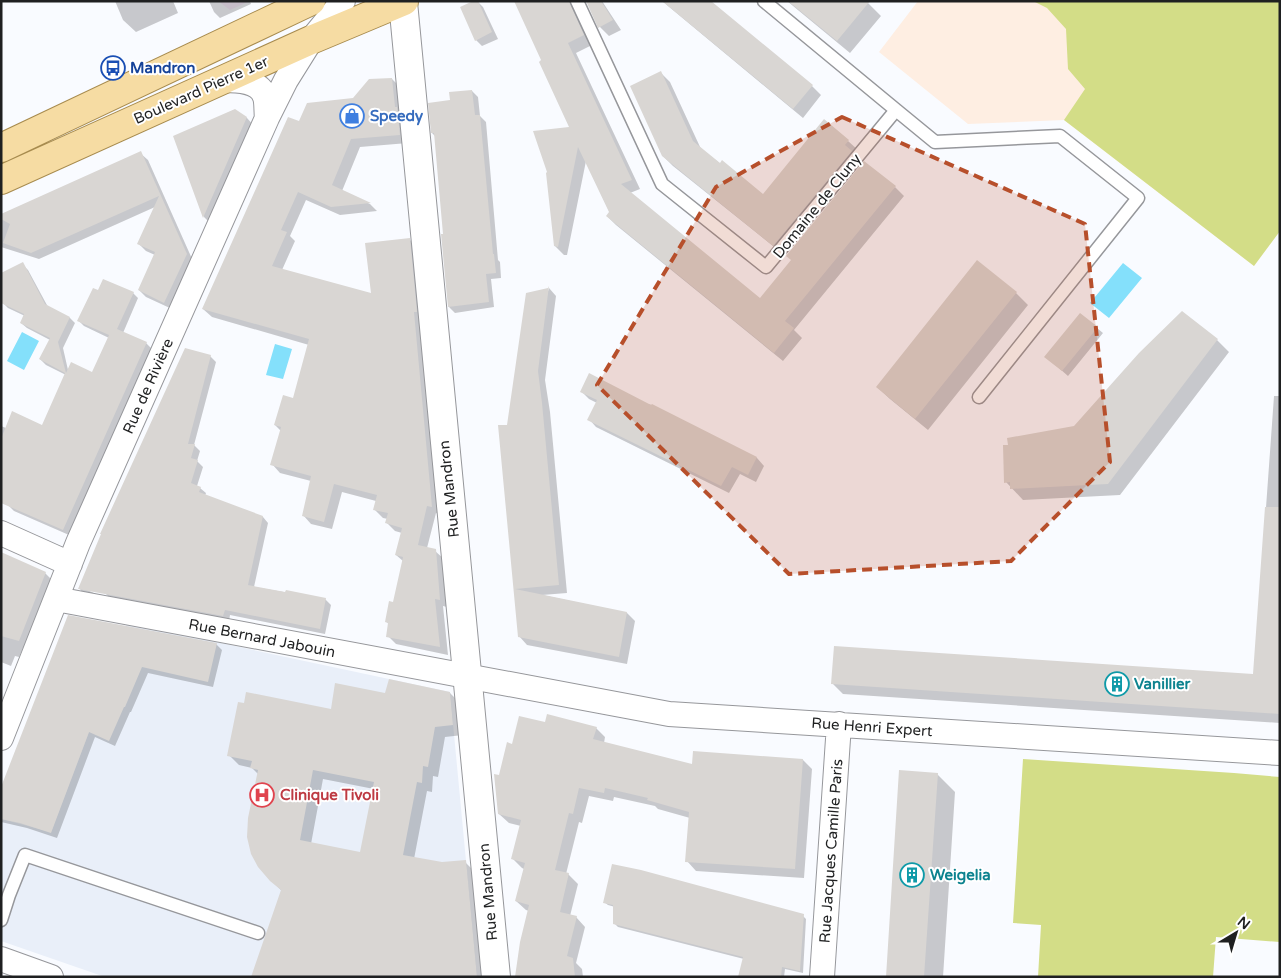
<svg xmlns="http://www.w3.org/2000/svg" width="1281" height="978" font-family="'Varela Round',sans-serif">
	<rect width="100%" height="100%" fill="#f9fbff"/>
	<path fill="#f8edfc" d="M218 1H250L230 10Z"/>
	<path fill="#e9eff9" d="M127 623 450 692 477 977H105L1 941V819L51 832 91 727Z"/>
	<path fill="#feeee2" d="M918 1H1280V231L1254 266 1064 120 968 124 879 52Z"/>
	<path fill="#d3dd87" d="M1033 1H1280V231L1254 266 1064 120 1085 89 1068 69 1066 29 1047 8Z
		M1023 759 1234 773 1280 777V942L1216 937 1213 977H1038L1041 925 1013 923Z"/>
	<path fill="#84e0fb" d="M1123 263 1142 278 1109 318 1090 303Z
		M22 332 39 341 24 370 7 361Z
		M275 344 292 349 283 379 266 375Z"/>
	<path fill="#0003" fill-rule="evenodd" d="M115 1H173L178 13 136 32 123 20Z
		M209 1H250L251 4 220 18 214 12Z
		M477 1 483 7 498 39 482 46 476 40Z
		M523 1H602L621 30 609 36 600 27 588 2 582 3 592 45 576 53 640 189 630 193 760 299 895 187 904 196 794 330 802 338 783 361 616 225 607 216 610 213 586 161 567 255H564L555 246 571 128 543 61Z
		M662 1H709L812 86 821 95 803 118Z
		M787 1H866L881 16 850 53Z
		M661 73 670 82 701 149 763 196 848 141 858 150 783 254 673 166 663 156Z
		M392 79 400 87 408 143 360 147 342 191 370 204 377 211 340 215 306 200 290 236 295 241 282 270 372 295 409 239 418 248 440 515 436 513 427 548 435 551 444 559 447 607 443 606 448 655 396 644 388 636 389 625 387 622 394 603 403 561 396 555 402 533 395 531 387 523 388 519 383 518 374 509 376 501 342 492 332 529 311 524 303 515 311 481 280 473 272 464 281 431 275 425 294 400 309 345 212 317 203 309 299 123 354 100Z
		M472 91 478 97 480 116 486 122 498 260 500 262 501 278 491 279 494 307 455 313 449 307 445 235 435 136 432 133 451 101Z
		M234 110 247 118 255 127 212 225 204 217 175 137Z
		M140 153 148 160 193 261 172 309 146 297 139 290 155 255 146 251 139 244 155 207 39 259 1 247V216Z
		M978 262 1016 293 1028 305 928 430 890 399 877 387Z
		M22 264 28 270 48 307 70 318 75 323 63 348 68 370 93 374 109 338 84 326 79 321 99 292 133 293 138 298 123 333 146 343 152 349 69 535 14 511 1 498V426L6 428 42 427 66 375 46 365 40 359 50 340 27 328 21 323 25 316 8 308 2 302Z
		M549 288 556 296 545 380 550 412 567 593 542 595 627 613 635 621 627 664 527 645 519 636 499 426H508Z
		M1182 313 1217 340 1229 352 1120 495 1023 500 1006 482 1075 427Z
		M1097 328 1103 333 1068 376 1052 362Z
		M210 356 216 362 194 445 200 451 197 461 203 467 197 486 200 488 206 493 205 496 263 517 268 523 254 587 325 599 331 605 325 634 230 615 229 621 112 600 106 594Z
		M581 391 652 405 757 458 764 466 756 482 740 474 729 493 596 427 589 419 597 403 589 399Z
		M1274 396H1280V723L843 694 833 684 1254 675Z
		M1 554 45 573 53 581 27 649 23 648 19 657 15 656 11 666 1 662Z
		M81 587 96 594 82 592 80 589Z
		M68 617 216 644 222 650 213 687 148 673 131 712H130L115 746 95 737 57 838 27 828 1 822V791Z
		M450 693 460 703 463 735 445 737 438 777 433 776 432 792 427 791 414 859 442 863 465 862 475 872 485 977H252L282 891 271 880 258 774 252 768 239 765 229 755 332 710 385 694ZM323 779 374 789 361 853 311 844Z
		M546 724 596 728 605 737 604 743 693 765 803 760 812 769 804 878 696 871 687 861 690 818 658 809 655 806 614 797 613 801 589 796 582 823 579 822 566 874H568L578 884 570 916 576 917 585 927 576 963 582 969 583 977H516L529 911 526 910 516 901 524 869 522 868 513 859 521 826 509 823 499 814 500 777 513 745Z
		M937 774 955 792 943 977H887Z
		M604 902 803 916 806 919 803 973 785 969 784 977H739L744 959 618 927 615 924V907L608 905Z"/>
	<path fill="#d9d6d3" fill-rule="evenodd" d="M473 1H478L492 32 475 41 460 7Z
		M514 1H569L584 35 568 43 632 180 621 184 760 298 791 260 786 256 864 161 896 186 785 321 794 328 774 353 606 216 609 212 578 147 558 247 554 246 546 173 547 172 533 131 569 127 539 62 541 60Z
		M586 1H601L613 20 598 28Z
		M662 1H711L813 85 793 109Z
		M788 1H870L837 41Z
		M661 71 693 141 720 163 722 160 763 194 824 119 849 140 845 145 852 151 773 246 662 156 630 86Z
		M392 78 395 107H397L400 135 351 139 332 185 371 203 331 207 298 192 281 230 287 232 272 266 371 293 365 243 410 238 417 312H414L432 507 427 506 418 545 436 549 440 600 435 599 440 647 386 637 388 623 385 622 389 601 393 602 403 557 395 555 402 528 385 523 388 513 373 510 377 495 334 484 324 522 302 516 311 476 270 465 281 427 274 425 283 395 293 398 309 339 202 309 288 117 299 121 307 103 353 98 369 79Z
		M472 90 475 115H480L493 254H494L496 273 486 274 489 302 448 307 441 234H443L434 133H431L428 103 450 100 449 92Z
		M235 109 247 117 203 218 173 136Z
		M141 151 187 254 164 303 138 290 155 252 137 244 159 196 31 253 3 243 10 224 1 219V214Z
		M977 260 1017 292 915 419 876 387Z
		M23 262 45 304 70 317 58 342 66 373 71 362 92 372 109 335 77 321 93 288 98 290 103 279 134 292 117 329 147 342 63 530 1 503V439L12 411 42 425 65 373 39 359 50 338 20 323 24 314 1 303V273Z
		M549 286 538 371 542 403 559 585 515 589 627 612 619 657 518 637 498 425H507L526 293 548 288Z
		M1182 311 1218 339 1108 484 1010 489V482L1004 483 1003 445H1008L1007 438 1074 426 1139 353Z
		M1080 313 1098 327 1062 371 1044 357Z
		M185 348 211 355 188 444H195L191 458 198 460 191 483 201 487 199 492 263 516 248 585 285 592 286 590 326 598 320 629 225 610 223 616 78 589 101 534H100Z
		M589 373 651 405 652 404 757 457 748 475 732 467 721 486 587 420 597 400 580 392Z
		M1265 507H1280V714L831 684 834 646 1253 674Z
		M1 552 46 572 19 641 1 636Z
		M68 615 217 643 208 682 142 667 125 707H124L109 741 89 732 51 833 20 823 1 819V787Z
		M389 679 450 692 453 725 435 727 428 767 423 766 422 783 417 782 403 855 442 862 466 860 477 977H251L281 890 270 881 258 867 251 854 247 837 248 818 258 770 250 768 252 761 227 756 238 702 244 703 246 692 331 709 335 683 385 693ZM313 770 374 782 360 852 300 840Z
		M547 714 597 727 593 739 692 764 693 751 803 759 795 869 685 862 689 812 647 800 648 798 605 788 604 793 579 788 573 814 569 813 555 870 569 873 560 912 577 916 567 956 573 958 575 977H515L520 942 529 905 515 901 525 863 511 859 521 820 498 814 494 774 499 775 507 742 512 744 519 716 545 722Z
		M899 770 938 773 924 977H886Z
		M612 864 641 870 804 914 800 971 782 967 781 977H738L743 957 613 924V905L603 903Z"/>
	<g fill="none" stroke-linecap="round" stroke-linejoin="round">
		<g stroke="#96979b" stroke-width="15">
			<path id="service" d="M577 1 662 184 766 267 896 110 764 1
				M896 110 935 142 1060 136 1138 198 979 397
				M1 920 9 895 25 855 258 933"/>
		</g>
		<g stroke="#96979b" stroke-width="26">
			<path id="minor" d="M223 80C237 80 260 80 265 97 267 103 266 111 267 118
				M1 533 70 564
				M56 599 669 714 1280 753
				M1 738 78 543 267 118 286 80 311 40 343 1
				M1 959 51 977
				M822 977 839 724"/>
		</g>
		<g stroke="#96979b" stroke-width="30">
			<path id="tertiary" d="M403 2 496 977"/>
		</g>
		<g stroke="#a78b4e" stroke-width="30">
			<path id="primary" d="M1 148 311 1
				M1 180 311 40 404 1"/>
		</g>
		<use href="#service" stroke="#fff" stroke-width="12"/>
		<use href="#minor" stroke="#fff" stroke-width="24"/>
		<use href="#tertiary" stroke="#fff" stroke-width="28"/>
		<use href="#primary" stroke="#f6dca3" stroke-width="28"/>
	</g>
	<path fill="#b74f2b" fill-opacity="0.2" stroke="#b74f2b" stroke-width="4" stroke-dasharray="10 6" stroke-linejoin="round" d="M842 117 1085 224 1110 462 1011 561 789 574 597 385 716 187Z"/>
	<defs>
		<g id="bus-ring" transform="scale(1.25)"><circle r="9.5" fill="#fff" stroke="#1a4fb4" stroke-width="1.5"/><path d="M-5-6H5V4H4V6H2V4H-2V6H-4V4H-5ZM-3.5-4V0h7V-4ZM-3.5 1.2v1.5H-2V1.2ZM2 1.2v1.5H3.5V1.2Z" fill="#1a4fb4"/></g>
		<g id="shop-ring" transform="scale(1.25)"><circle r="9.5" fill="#fff" stroke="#3f7fe0" stroke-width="1.5"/><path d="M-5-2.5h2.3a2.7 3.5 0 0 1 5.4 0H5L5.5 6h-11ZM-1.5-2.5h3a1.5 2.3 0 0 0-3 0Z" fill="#3f7fe0"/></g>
		<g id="building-ring" transform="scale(1.25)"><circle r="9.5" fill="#fff" stroke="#0f9aa8" stroke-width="1.5"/><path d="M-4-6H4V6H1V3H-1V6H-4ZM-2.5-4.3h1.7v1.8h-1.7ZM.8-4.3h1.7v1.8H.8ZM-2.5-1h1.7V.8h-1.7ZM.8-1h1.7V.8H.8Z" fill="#0f9aa8"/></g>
		<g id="hospital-ring" transform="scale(1.25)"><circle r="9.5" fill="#fff" stroke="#e0444e" stroke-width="1.5"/><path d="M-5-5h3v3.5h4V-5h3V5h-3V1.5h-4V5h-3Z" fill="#e0444e"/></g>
	</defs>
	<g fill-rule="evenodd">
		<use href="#bus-ring" x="113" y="68"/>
		<use href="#shop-ring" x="352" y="116"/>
		<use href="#building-ring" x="1117" y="684"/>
		<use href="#hospital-ring" x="262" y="795"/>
		<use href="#building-ring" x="912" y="875"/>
	</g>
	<g text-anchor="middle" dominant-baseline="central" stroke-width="4" stroke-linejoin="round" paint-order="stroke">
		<g font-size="15" font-weight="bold" fill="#164399" stroke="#fff" text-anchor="start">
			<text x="130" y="68">Mandron</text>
		</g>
		<g font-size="15" fill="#1f2021" stroke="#fff">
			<text transform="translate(201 90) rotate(-24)">Boulevard Pierre 1er</text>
			<text transform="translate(817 206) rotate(-51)">Domaine de Cluny</text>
			<text transform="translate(148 386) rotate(-66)">Rue de Rivière</text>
			<text transform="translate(449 489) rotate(-96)">Rue Mandron</text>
			<text transform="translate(262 638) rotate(11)">Rue Bernard Jabouin</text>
			<text transform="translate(872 727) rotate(4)">Rue Henri Expert</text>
			<text transform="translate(831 851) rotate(-86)">Rue Jacques Camille Paris</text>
			<text transform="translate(488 892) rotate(-95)">Rue Mandron</text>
		</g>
		<g font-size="15" font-weight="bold" fill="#366cbe" stroke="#fff" text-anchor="start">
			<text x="370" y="116">Speedy</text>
		</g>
		<g font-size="15" font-weight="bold" fill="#0d838f" stroke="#fff" text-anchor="start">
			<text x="1134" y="684">Vanillier</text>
			<text x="930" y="875">Weigelia</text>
		</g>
		<g font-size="15" font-weight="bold" fill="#be3a42" stroke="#fff" text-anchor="start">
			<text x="280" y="795">Clinique Tivoli</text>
		</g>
	</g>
	<rect width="1281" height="978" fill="none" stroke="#1f2021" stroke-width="5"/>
	<g transform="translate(1236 933) rotate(38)" stroke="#ffffff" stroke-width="4" paint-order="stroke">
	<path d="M0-4L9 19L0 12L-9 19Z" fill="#1f2021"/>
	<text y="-8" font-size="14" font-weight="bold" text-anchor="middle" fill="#1f2021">N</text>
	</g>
</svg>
